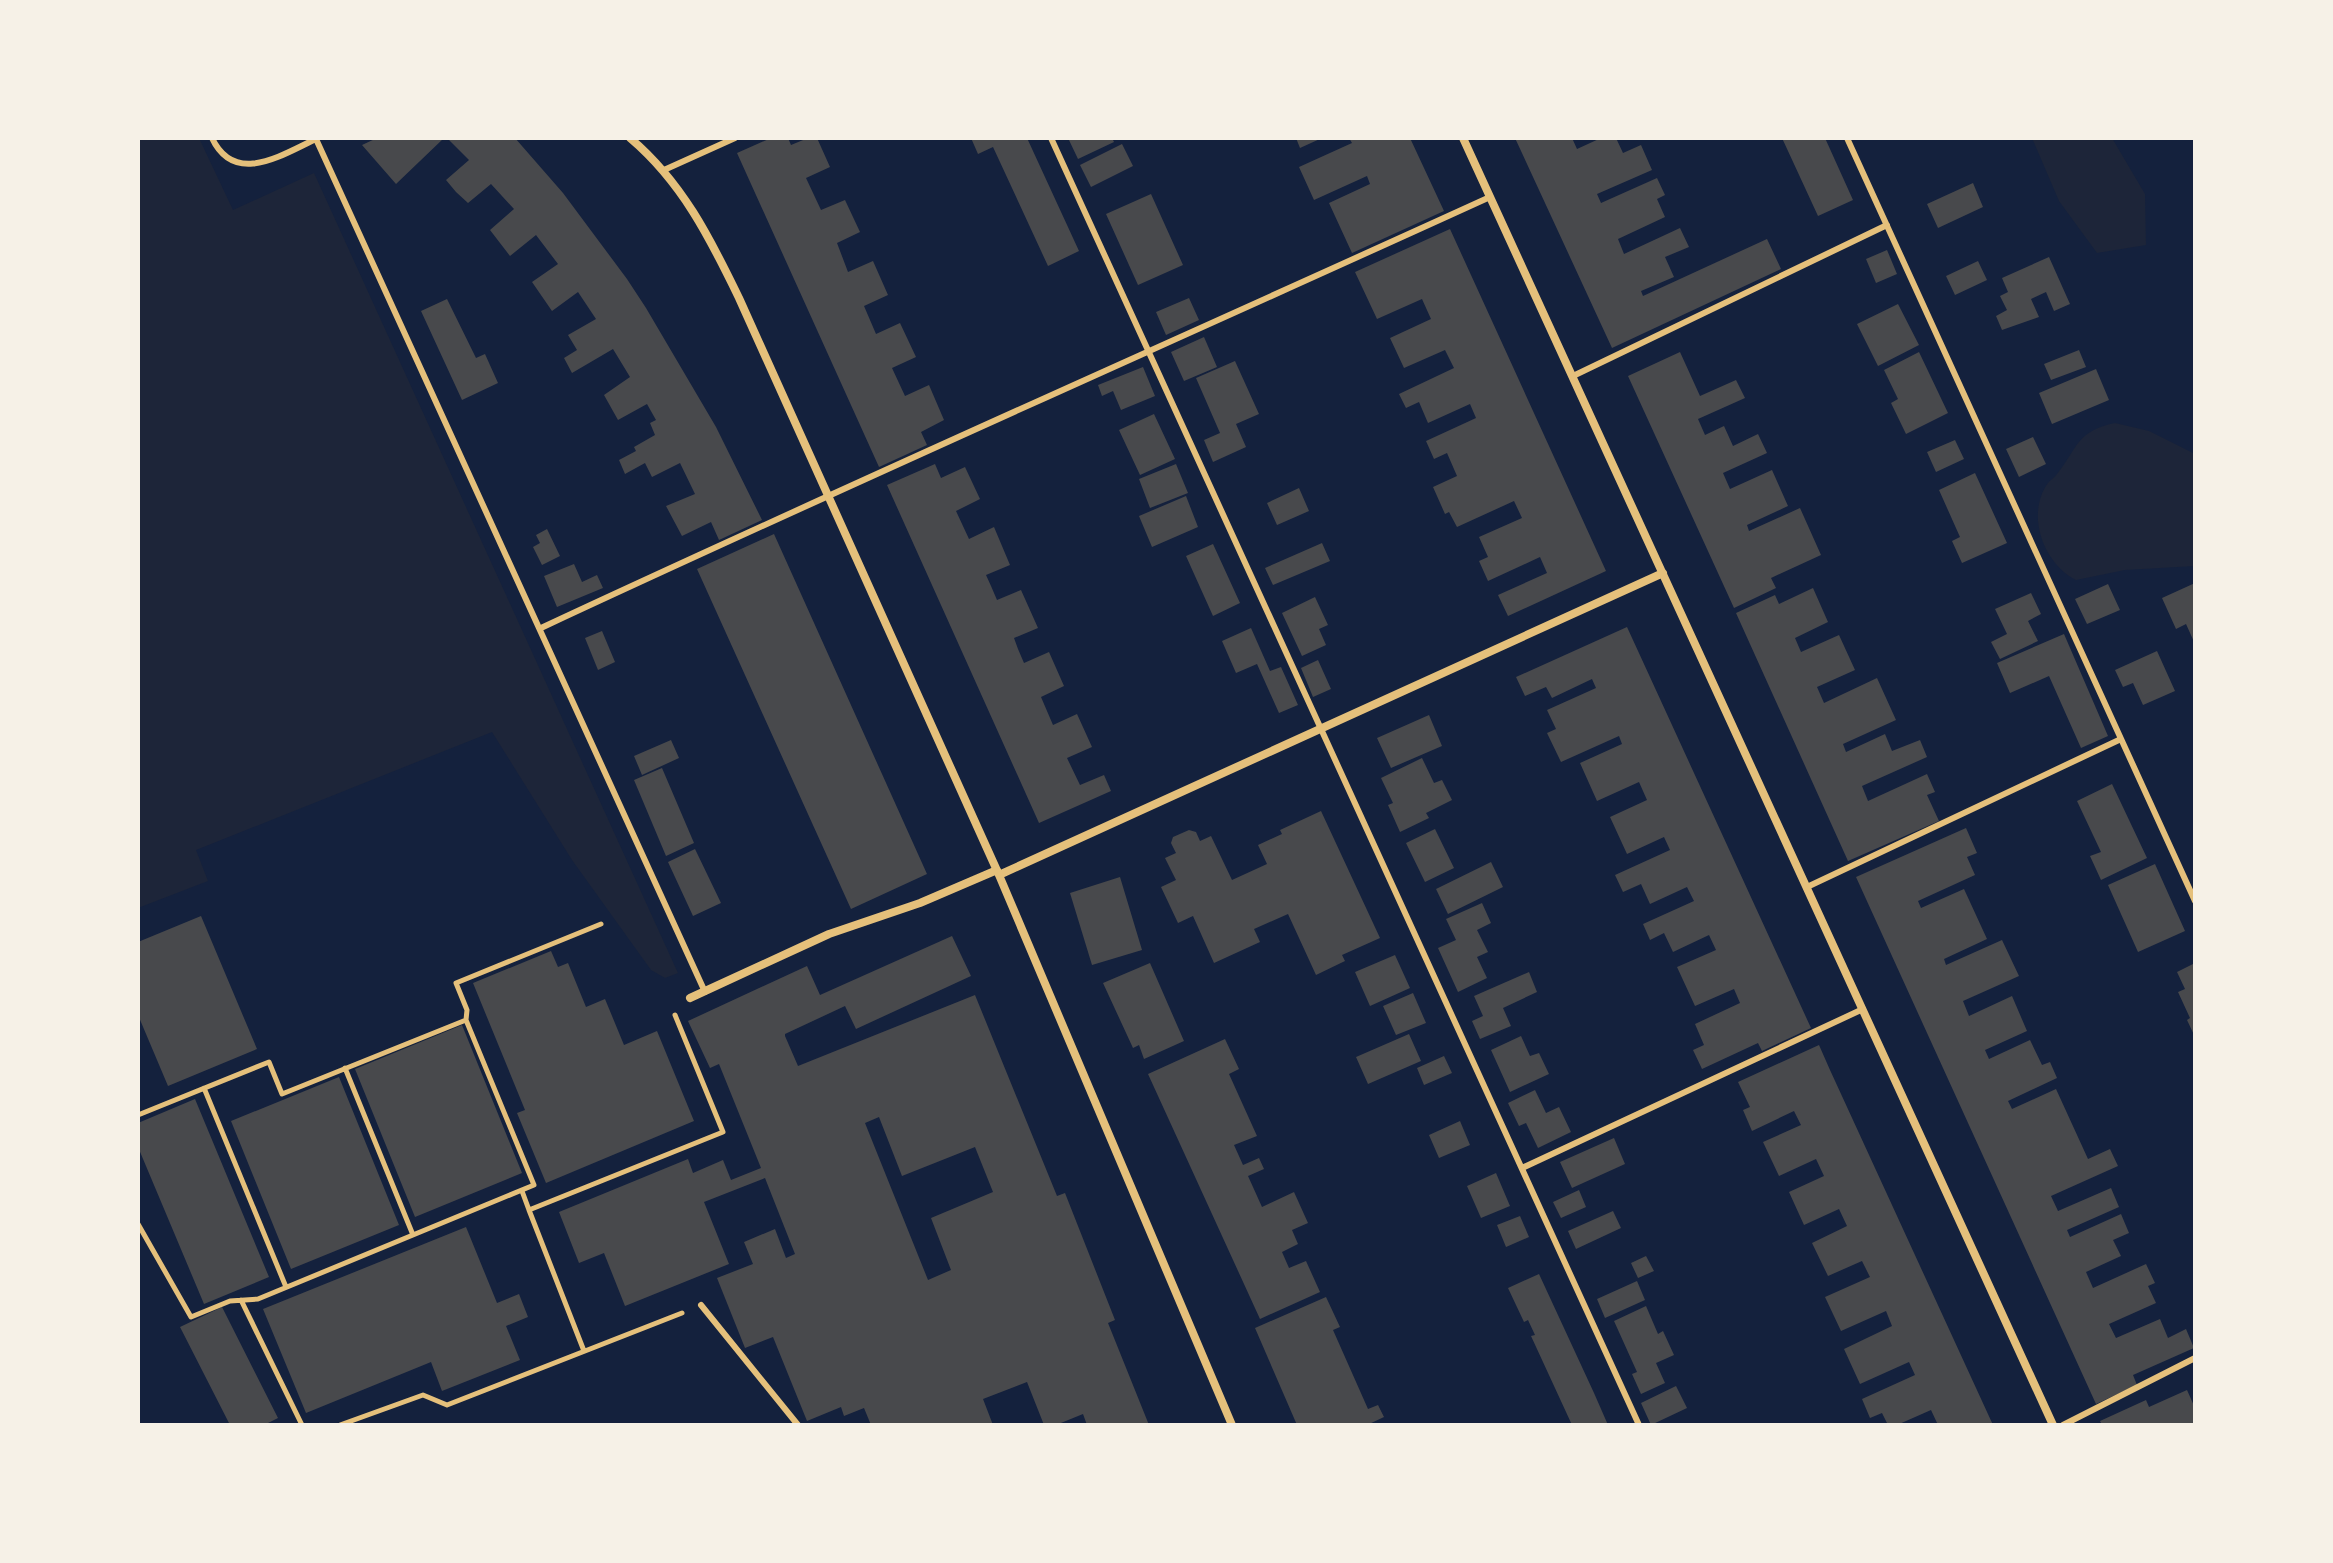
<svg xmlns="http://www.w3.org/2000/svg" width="2333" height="1563" font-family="'Public Sans',sans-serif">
	<rect width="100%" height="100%" fill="#14213d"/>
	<path fill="#1d2539" d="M138 138H199L233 210 314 173 678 973 665 978 651 970 572 860 492 732 196 850 208 881 138 908Z
		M2032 138H2112L2145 194 2146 245 2097 253 2059 201Z
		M2115 423 2149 431 2195 454V566L2125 570 2076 580C2044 564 2025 515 2048 483 2050 480 2054 478 2057 474 2078 448 2076 431 2115 423Z"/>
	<path fill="#48494c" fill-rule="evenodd" d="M377 138H444L396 184 362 145Z
		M447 138H515L563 193 627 279 646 308 716 427 762 520 719 540 711 522 682 536 666 506 695 494 680 463 652 477 645 463 625 474 619 460 636 451 634 447 655 435 650 423 656 420 647 404 618 420 604 395 630 377 613 349 572 373 564 358 577 350 568 335 596 319 578 292 552 311 532 282 558 264 536 235 510 256 490 230 514 209 491 184 468 203 456 192 446 180 469 160Z
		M771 138H788L791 145 808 138H817L830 167 806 178 821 210 845 200 860 232 837 243 848 272 873 261 888 295 864 306 876 334 900 323 916 357 892 368 905 396 929 385 944 420 921 432 927 445 879 467 737 153Z
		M971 138H1027L1079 251 1048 266 993 147 978 154Z
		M1068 138H1112L1114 142 1078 159Z
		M1296 138H1322L1300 148Z
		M1349 138H1410L1444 211 1352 253 1329 203 1370 184 1367 176 1314 200 1299 167 1352 143Z
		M1515 138H1572L1577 149 1601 138H1616L1623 153 1641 145 1652 170 1597 194 1601 203 1657 178 1665 195 1657 199 1665 217 1618 239 1624 254 1680 228 1689 247 1665 257 1674 277 1641 291 1643 296 1767 239 1781 269 1612 348Z
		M1782 138H1825L1853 200 1818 216Z
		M1122 144 1133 166 1091 187 1080 165Z
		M1973 183 1983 207 1938 228 1927 204Z
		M1151 194 1183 265 1138 285 1106 214Z
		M1450 229 1606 571 1508 616 1498 595 1547 573 1540 557 1488 581 1479 561 1488 557 1479 537 1522 518 1514 501 1457 527 1449 512 1445 514 1433 487 1457 476 1447 453 1434 459 1426 441 1476 418 1470 404 1428 423 1419 402 1406 408 1399 394 1454 368 1445 350 1404 368 1390 338 1431 319 1422 299 1377 319 1355 272Z
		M1887 250 1897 274 1876 283 1866 259Z
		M2049 257 2070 304 2054 311 2046 292 2031 299 2039 317 2002 330 1996 316 2007 310 2000 296 2008 292 2002 278Z
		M1978 261 1987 280 1955 295 1946 276Z
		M1189 298 1199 320 1166 335 1156 312Z
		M447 299 476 358 485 354 498 383 462 400 421 311Z
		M1898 304 1919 345 1878 366 1857 324Z
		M1204 337 1217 367 1184 381 1171 352Z
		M2079 350 2086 367 2051 380 2044 364Z
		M1680 352 1700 396 1736 380 1745 398 1698 419 1705 435 1724 426 1733 446 1758 434 1767 453 1723 473 1730 489 1772 470 1788 506 1747 525 1749 531 1800 508 1821 555 1771 578 1776 588 1734 608 1628 376Z
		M1919 352 1948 413 1906 434 1891 403 1898 399 1884 370Z
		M1235 361 1259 414 1236 424 1246 447 1213 462 1204 440 1220 433 1196 378Z
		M1143 367 1155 396 1121 410 1113 391 1102 396 1098 385Z
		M2096 369 2109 400 2052 424 2039 393Z
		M1154 414 1175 459 1140 475 1119 430Z
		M2033 437 2046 464 2019 477 2006 449Z
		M1955 440 1964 459 1936 472 1927 452Z
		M935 464 941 478 965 467 980 499 956 511 969 539 994 527 1010 565 986 575 991 586 997 600 1021 590 1038 628 1014 638 1018 649 1024 663 1049 652 1064 686 1041 697 1053 725 1077 714 1092 747 1067 758 1080 785 1104 775 1111 791 1039 823 887 485Z
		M1176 464 1188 493 1150 508 1139 479Z
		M1975 473 2007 543 1962 563 1952 541 1960 537 1939 490Z
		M1299 488 1309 511 1277 525 1267 503Z
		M1186 496 1198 527 1152 547 1139 516Z
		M547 529 560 556 542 565 533 547 540 543 536 535Z
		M774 534 927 874 851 909 697 569Z
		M1322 543 1330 561 1273 585 1265 568Z
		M1213 544 1240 603 1213 616 1186 556Z
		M574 564 582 582 597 575 603 588 557 607 544 576Z
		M2195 583V644L2186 624 2176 629 2162 598Z
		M2108 584 2120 610 2087 624 2075 599Z
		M1813 588 1828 622 1795 638 1801 652 1839 635 1855 670 1817 687 1824 703 1877 678 1896 720 1843 744 1846 752 1885 734 1892 751 1920 740 1927 757 1862 786 1868 801 1927 774 1935 792 1927 795 1939 821 1848 861 1736 613 1775 595 1779 604Z
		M2031 593 2041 614 2028 621 2038 641 2000 659 1991 642 2007 634 1995 609Z
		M1315 597 1328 625 1319 629 1326 645 1302 656 1282 613Z
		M1627 627 1811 1028 1762 1051 1758 1043 1702 1069 1693 1050 1704 1045 1695 1024 1740 1003 1734 989 1695 1006 1677 967 1716 950 1709 935 1673 952 1664 933 1650 940 1643 924 1694 901 1687 887 1650 904 1641 884 1623 892 1615 875 1670 850 1664 837 1627 854 1610 817 1647 800 1639 782 1597 801 1580 763 1622 744 1619 736 1561 762 1547 733 1556 729 1547 710 1596 688 1592 679 1552 698 1546 687 1525 696 1516 677Z
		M1251 628 1270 671 1281 667 1298 705 1279 713 1257 664 1236 673 1222 641Z
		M602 631 615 662 598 670 585 638Z
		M2064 634 2108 736 2081 748 2049 676 2010 693 1997 663Z
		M2157 651 2175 691 2143 705 2133 683 2123 687 2115 670Z
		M1318 660 1331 689 1313 697 1301 668Z
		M1429 715 1442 746 1391 768 1377 738Z
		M671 740 679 758 642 775 634 756Z
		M1422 758 1434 783 1442 780 1452 800 1426 813 1429 818 1400 832 1388 805 1393 803 1381 778Z
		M662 768 694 843 666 856 634 780Z
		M2112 784 2147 858 2101 880 2090 856 2101 852 2077 801Z
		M1321 811 1380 938 1342 955 1345 961 1316 975 1288 914 1254 929 1260 942 1214 963 1193 916 1178 923 1161 887 1176 880 1165 858 1176 853 1171 843 1173 837 1189 830 1196 832 1200 841 1211 836 1232 880 1267 864 1258 845 1282 834 1280 830Z
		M1966 828 1977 853 1967 857 1975 875 1918 901 1921 908 1964 889 1987 939 1944 959 1946 965 2002 940 2019 976 1963 1001 1969 1016 2012 996 2027 1031 1985 1050 1989 1059 2030 1040 2042 1065 2050 1062 2057 1078 2008 1101 2012 1109 2056 1089 2088 1159 2110 1149 2118 1166 2051 1196 2058 1211 2111 1188 2119 1207 2067 1230 2070 1237 2121 1214 2129 1233 2113 1240 2121 1256 2086 1272 2093 1288 2146 1264 2155 1283 2148 1286 2156 1303 2109 1324 2116 1338 2160 1319 2168 1338 2186 1329 2194 1348 2133 1375 2137 1385 2096 1404 1856 877Z
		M1435 829 1454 868 1425 882 1406 843Z
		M695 849 721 903 693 916 668 862Z
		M1491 862 1503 887 1448 914 1436 889Z
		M2155 864 2185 931 2138 952 2108 885Z
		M1120 877 1142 950 1092 965 1070 893Z
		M1482 903 1491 923 1477 930 1488 952 1477 957 1487 978 1458 992 1438 948 1456 940 1446 919Z
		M201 916 257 1049 168 1086 138 1015V942Z
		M952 936 971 976 856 1029 845 1006 785 1034V1036L798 1066 975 995 1057 1196 1065 1193 1115 1320 1108 1323 1149 1425H1087L1083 1414 1056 1425H1044L1027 1382 983 1399 993 1425H871L864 1408 844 1416 841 1407 807 1421 773 1337 745 1348 717 1278 753 1264 744 1242 775 1229 786 1258 795 1254 765 1178 704 1202 729 1264 625 1306 604 1253 579 1263 559 1212 688 1159 693 1173 723 1160 731 1180 761 1168 719 1064 710 1068 688 1021 807 966 820 995ZM879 1117 902 1176 975 1147 993 1192 931 1218 951 1270 928 1280 865 1123Z
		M551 951 558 967 568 963 586 1007 605 999 624 1045 657 1031 694 1121 546 1183 517 1113 525 1110 473 983Z
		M1395 955 1410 988 1370 1006 1355 972Z
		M1150 963 1184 1041 1144 1059 1139 1045 1133 1048 1103 983Z
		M2195 963V1037L2187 1020 2190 1018 2178 992 2185 989 2177 972Z
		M1529 972 1537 992 1503 1008 1511 1026 1480 1039 1472 1021 1483 1016 1474 996Z
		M1413 993 1426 1023 1396 1035 1383 1006Z
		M462 1025 522 1173 415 1217 355 1069Z
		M1409 1034 1421 1061 1368 1084 1356 1057Z
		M1521 1036 1530 1056 1539 1053 1549 1074 1510 1092 1491 1050Z
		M1225 1039 1239 1069 1229 1074 1257 1136 1234 1145 1243 1165 1259 1158 1264 1169 1248 1176 1262 1207 1294 1192 1308 1223 1292 1230 1298 1244 1282 1252 1289 1268 1306 1261 1320 1292 1260 1319 1148 1074Z
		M1819 1045 1830 1070 1993 1425H1938L1931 1410 1897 1425H1888L1882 1413 1870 1418 1862 1399 1915 1375 1909 1362 1860 1384 1844 1349 1892 1326 1886 1311 1841 1331 1825 1297 1870 1277 1862 1261 1828 1276 1812 1243 1847 1226 1839 1209 1804 1225 1789 1192 1824 1176 1816 1159 1779 1176 1763 1142 1801 1125 1794 1111 1752 1131 1743 1110 1750 1107 1738 1082Z
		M1444 1056 1452 1073 1424 1085 1417 1068Z
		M339 1077 399 1225 291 1269 231 1121Z
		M1535 1090 1546 1113 1559 1107 1571 1132 1538 1148 1526 1123 1519 1126 1508 1103Z
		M195 1099 269 1277 204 1304 138 1147V1123Z
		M1460 1121 1470 1145 1439 1158 1429 1135Z
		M1614 1138 1625 1164 1572 1188 1560 1162Z
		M1496 1173 1510 1206 1481 1218 1467 1186Z
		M1579 1190 1586 1207 1561 1218 1553 1202Z
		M1613 1211 1621 1228 1576 1249 1568 1231Z
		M1520 1216 1529 1237 1506 1247 1497 1225Z
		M466 1227 497 1303 519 1294 528 1317 506 1326 520 1360 442 1391 431 1362 306 1413 263 1309Z
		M1646 1256 1654 1271 1638 1278 1631 1263Z
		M1539 1274 1594 1393 1608 1425H1572L1531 1336 1535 1335 1528 1320 1524 1322 1508 1288Z
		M1637 1281 1645 1300 1605 1318 1597 1299Z
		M1326 1297 1340 1327 1333 1330 1368 1409 1378 1405 1384 1417 1367 1425H1297L1255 1328Z
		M1646 1306 1658 1334 1663 1331 1674 1355 1656 1363 1665 1383 1641 1394 1632 1374 1637 1372 1614 1321Z
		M222 1307 278 1418 264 1425H230L180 1327Z
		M1676 1386 1687 1408 1651 1425 1641 1403Z
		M2187 1390 2195 1408V1425H2102L2100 1421 2146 1400 2149 1407Z"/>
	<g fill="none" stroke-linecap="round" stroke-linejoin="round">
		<path stroke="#e5c07b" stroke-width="5" d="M466 1020 467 1010 456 983 601 924
			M345 1068 413 1235
			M204 1088 286 1287
			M138 1115 269 1062 282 1094 466 1020 534 1185 258 1299 230 1301 191 1317 138 1224
			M522 1191 529 1210
			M241 1300 302 1425
			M584 1351 529 1210 723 1132 675 1015
			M340 1425 423 1395 447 1405 682 1313"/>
		<path stroke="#e5c07b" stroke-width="6" d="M212 138C235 187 283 154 318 138
			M1051 138 1639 1425
			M1847 138 2195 901
			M316 139 705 992
			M664 170 735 138
			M1573 376 1887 225
			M541 628C856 481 1174 341 1490 197
			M1807 887 2121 739
			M1522 1168 1863 1009
			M701 1305 798 1425
			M2063 1425 2195 1358"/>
		<path stroke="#e5c07b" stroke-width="8" d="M630 138C682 182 710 238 739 298L999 875 1232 1425
			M1463 138 2053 1425
			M999 875 1663 573
			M690 998 829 934 920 903 997 870"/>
	</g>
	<rect width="2333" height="1563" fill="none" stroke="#f6f1e7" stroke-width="280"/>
</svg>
